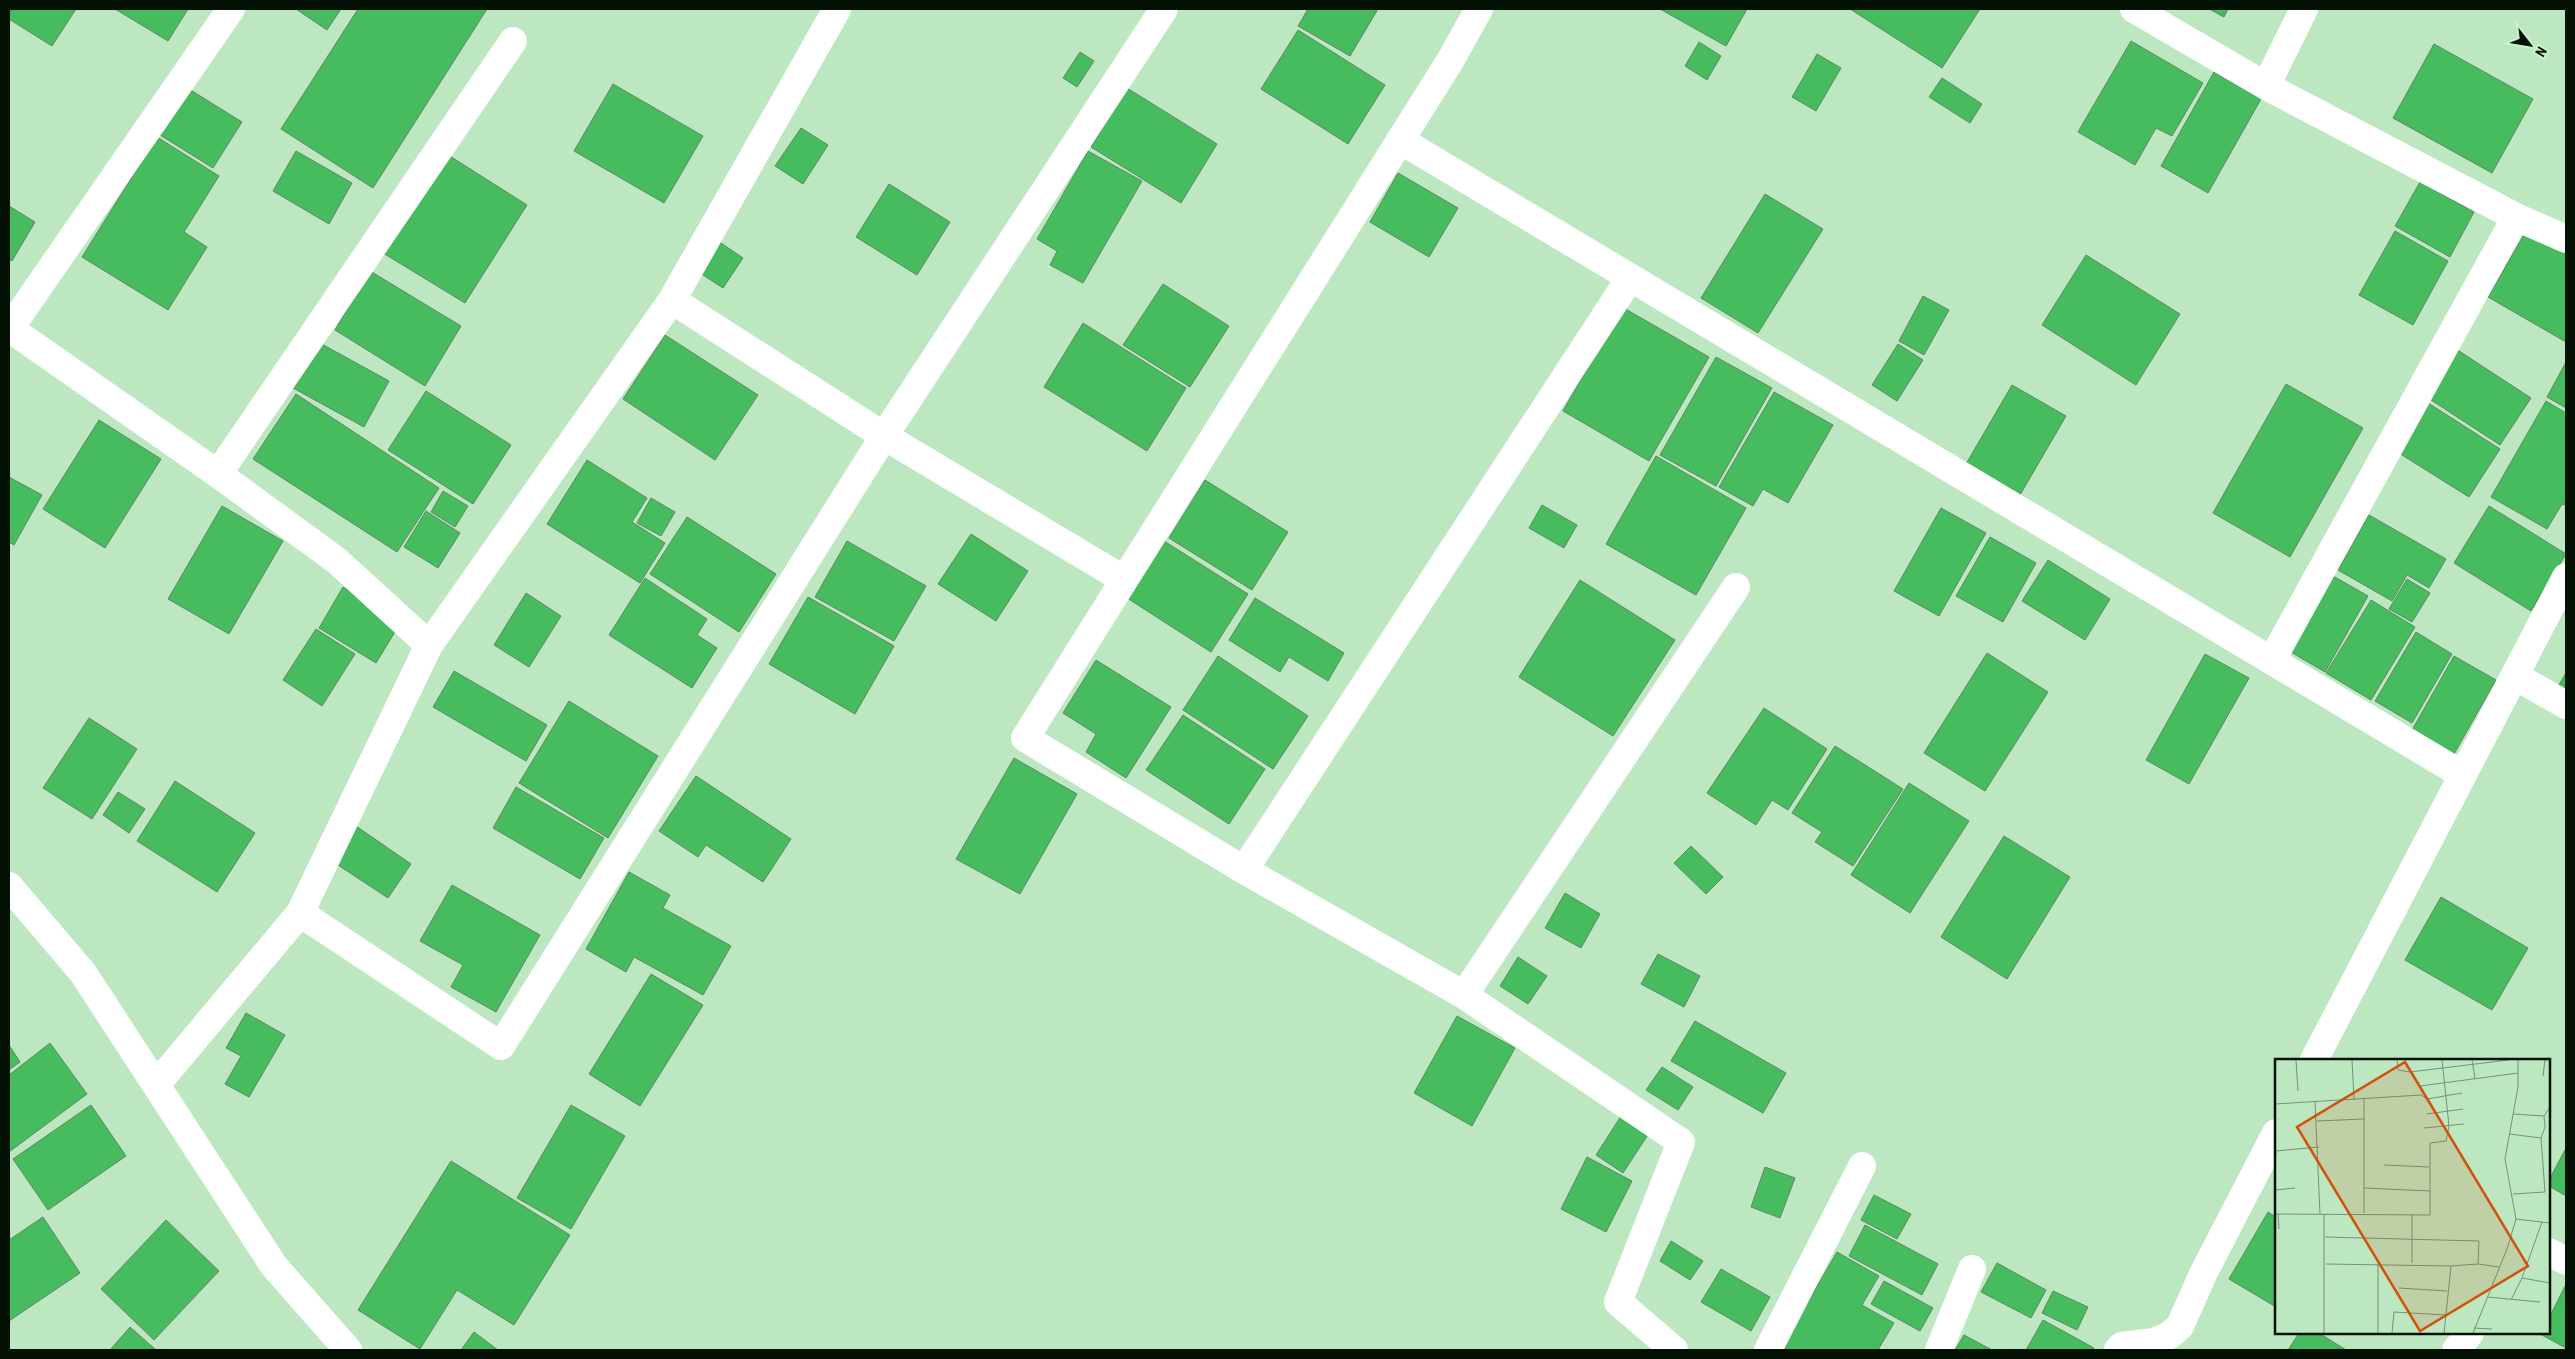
<svg xmlns="http://www.w3.org/2000/svg" width="2575" height="1359" font-family="'Roboto Condensed',sans-serif">
	<rect width="100%" height="100%" fill="#bde7c1"/>
	<path fill="#47bc5f" stroke="#5f8663" d="M9 9H76L52 46 9 19Z
		M115 9H188L168 41Z
		M296 9H341L327 30Z
		M358 9H487L373 188 281 129Z
		M1308 9H1378L1350 56 1298 26Z
		M1660 9H1747L1726 46Z
		M1850 9H1980L1942 68Z
		M2209 9H2228L2224 17Z
		M1298 30 1385 85 1348 144 1261 89Z
		M2131 41 2203 83 2172 136 2156 128 2135 165 2078 132Z
		M1699 42 1721 56 1707 80 1685 66Z
		M2434 44 2533 99 2492 173 2393 118Z
		M1080 52 1094 61 1077 87 1063 78Z
		M1817 54 1841 68 1816 111 1792 97Z
		M2214 72 2261 99 2208 193 2161 166Z
		M1942 78 1982 104 1970 123 1929 97Z
		M613 84 703 136 664 203 574 151Z
		M1127 88 1217 144 1181 203 1091 147Z
		M189 89 242 122 213 168 160 135Z
		M801 128 828 145 803 184 775 166Z
		M157 137 219 176 184 232 207 247 168 310 82 257Z
		M296 151 352 183 329 224 273 191Z
		M1088 151 1142 181 1083 283 1050 265 1057 251 1037 239Z
		M445 153 527 205 465 303 383 253Z
		M1398 173 1458 208 1429 257 1370 222Z
		M2420 182 2474 212 2450 257 2395 226Z
		M889 184 950 222 917 275 856 237Z
		M1765 194 1823 229 1758 333 1701 298Z
		M9 206 35 222 12 261 9 259Z
		M2395 231 2448 261 2413 325 2359 295Z
		M2526 231 2566 254V342L2488 297Z
		M715 239 743 258 723 288 694 269Z
		M2086 255 2180 314 2136 385 2042 325Z
		M370 271 461 326 425 386 335 330Z
		M1163 284 1229 326 1190 387 1123 345Z
		M1923 296 1949 310 1924 355 1899 341Z
		M1622 307 1709 357 1649 461 1563 411Z
		M1083 323 1186 388 1147 451 1044 387Z
		M665 335 758 395 715 460 623 399Z
		M318 342 389 381 364 427 293 388Z
		M1898 344 1923 360 1897 401 1872 385Z
		M2456 349 2531 398 2500 445 2425 396Z
		M1716 357 1772 388 1716 486 1660 455Z
		M2566 362V408L2547 397Z
		M2286 384 2363 428 2290 557 2213 513Z
		M2012 385 2066 416 2020 495 1966 464Z
		M426 391 511 445 473 504 388 450Z
		M1774 392 1833 425 1788 503 1763 489 1753 506 1719 487Z
		M296 394 439 488 397 552 253 459Z
		M2425 401 2500 449 2469 497 2394 450Z
		M2546 401 2566 413V506L2562 504 2547 529 2491 497Z
		M99 420 161 459 105 548 43 509Z
		M1656 456 1746 508 1696 595 1606 544Z
		M587 460 647 498 632 522 665 543 640 583 547 524Z
		M9 477 42 495 14 545 9 542Z
		M1205 480 1288 532 1252 590 1169 538Z
		M443 491 468 506 455 527 431 512Z
		M651 498 675 512 661 536 637 523Z
		M1542 505 1577 525 1564 548 1529 528Z
		M222 506 283 541 229 634 168 599Z
		M2489 506 2566 554 2531 611 2454 563Z
		M1941 508 1986 533 1939 616 1894 591Z
		M426 511 460 533 438 568 404 547Z
		M2369 515 2446 559 2429 588 2407 575 2392 601 2338 570Z
		M687 517 776 574 739 632 650 574Z
		M971 534 1028 571 996 621 938 584Z
		M1990 537 2036 563 2003 622 1956 596Z
		M847 541 926 586 894 641 815 597Z
		M1164 541 1248 594 1211 652 1127 598Z
		M2048 560 2110 599 2085 640 2022 601Z
		M2333 576 2368 596 2325 672 2289 651Z
		M645 578 707 619 697 635 717 648 692 688 609 635Z
		M2407 579 2430 593 2412 622 2389 609Z
		M1580 580 1675 640 1613 736 1519 677Z
		M343 587 401 622 376 663 319 628Z
		M526 593 561 616 529 667 494 645Z
		M808 597 894 646 855 714 769 664Z
		M1255 598 1344 653 1328 681 1289 657 1280 672 1229 640Z
		M2371 600 2415 627 2371 700 2326 673Z
		M316 629 355 654 322 706 283 680Z
		M2416 632 2452 654 2412 723 2375 701Z
		M1987 653 2048 692 1985 791 1924 753Z
		M2205 654 2249 678 2189 784 2146 760Z
		M1218 656 1308 716 1273 769 1183 710Z
		M2454 656 2496 680 2454 754 2412 730Z
		M1096 660 1171 707 1126 778 1086 752 1096 734 1063 713Z
		M454 671 547 725 526 761 433 707Z
		M2566 673V694L2557 688Z
		M569 701 658 756 608 838 519 783Z
		M1764 708 1827 749 1788 810 1772 800 1756 825 1707 793Z
		M1183 715 1265 769 1229 824 1146 770Z
		M89 718 137 749 92 819 43 788Z
		M1835 746 1903 789 1853 866 1815 842 1822 832 1792 813Z
		M1014 758 1077 794 1020 894 956 859Z
		M696 776 791 839 763 882 706 845 698 857 659 831Z
		M175 781 255 833 217 892 137 841Z
		M1909 783 1969 821 1910 913 1851 875Z
		M516 787 604 838 580 879 493 828Z
		M118 792 145 809 129 833 103 815Z
		M356 826 411 864 388 898 332 861Z
		M2004 836 2070 877 2007 979 1941 937Z
		M1691 846 1723 877 1706 894 1674 863Z
		M629 872 670 895 663 908 731 946 703 995 634 957 626 972 586 949Z
		M452 885 540 935 496 1012 451 987 463 965 420 941Z
		M1565 893 1600 914 1581 948 1545 928Z
		M2441 897 2528 948 2492 1010 2405 960Z
		M1658 954 1700 976 1684 1007 1641 984Z
		M1518 957 1547 976 1528 1004 1500 986Z
		M651 974 703 1005 640 1106 589 1074Z
		M246 1013 285 1035 249 1097 225 1084 241 1056 226 1048Z
		M1457 1016 1515 1048 1472 1126 1414 1093Z
		M1695 1021 1786 1073 1763 1113 1671 1061Z
		M50 1043 87 1094 9 1152V1075Z
		M9 1045 20 1062 9 1070Z
		M1662 1067 1693 1087 1678 1110 1646 1090Z
		M91 1105 126 1156 48 1210 13 1159Z
		M571 1105 625 1136 571 1229 517 1198Z
		M1623 1113 1651 1130 1623 1173 1596 1155Z
		M2566 1148V1196L2549 1186V1180Z
		M1587 1157 1632 1181 1606 1232 1561 1209Z
		M451 1161 570 1235 514 1325 457 1290 420 1349 358 1310Z
		M1765 1167 1795 1178 1780 1218 1751 1207Z
		M1874 1195 1911 1214 1897 1239 1861 1220Z
		M2268 1212 2276 1217V1307L2229 1279Z
		M43 1217 80 1273 9 1321V1240Z
		M166 1220 219 1271 154 1340 101 1289Z
		M1865 1225 1938 1264 1922 1295 1849 1256Z
		M1671 1241 1703 1261 1690 1280 1660 1261Z
		M1837 1252 1879 1276 1862 1305 1894 1323 1878 1350H1780Z
		M1997 1263 2046 1290 2031 1318 1981 1292Z
		M1721 1269 1770 1297 1751 1331 1701 1302Z
		M1884 1281 1933 1308 1920 1331 1871 1304Z
		M2566 1284V1348L2540 1334 2549 1333V1318Z
		M2053 1291 2088 1307 2077 1330 2042 1313Z
		M2043 1320 2094 1348 2093 1350H2026Z
		M130 1327 156 1350H110Z
		M474 1332 498 1350H461Z
		M2299 1333H2319L2346 1350H2288Z
		M1964 1335 1992 1350H1955Z"/>
	<g fill="none" stroke-linecap="round" stroke-linejoin="round">
		<path stroke="#fff" stroke-width="28" d="M1479 9 1450 61 1025 738 1244 870 1464 995 1681 1142 1618 1302 1674 1350
			M2134 9 2266 86 2516 217 2566 239
			M2266 86 2304 9
			M1400 140 2463 775
			M672 300 884 436 1123 579
			M9 328 218 474 336 560 429 645
			M10 328 231 9
			M218 474 513 41
			M2272 660 2516 217
			M2515 676 2566 705
			M1244 870 1630 278
			M9 886 83 973 274 1266 348 1350
			M300 913 501 1046 884 436 1164 9
			M1464 995 1736 587
			M2314 1060 2566 577
			M156 1085 300 913 429 645 672 300 837 9
			M2549 1252 2566 1261
			M1768 1350 1862 1166
			M1939 1350 1972 1269
			M2118 1350 2122 1346 2154 1342 2170 1335 2180 1326 2203 1274 2276 1133
			M2456 1350 2470 1333"/>
	</g>
	<g transform="translate(2275 1059)">
		<rect width="275" height="275" fill="#bde7c1"/>
		<path fill="none" stroke="#739276" stroke-width="1" d="M21 1 23 32M77 1 79 40M122 1 123 11 135 13 233 1M197 1 200 19M268 17 270 1M145 27 243 14M89 40V154M40 43 45 155M0 45 146 36 152 40 187 34M152 55 188 50M238 55 269 57 275 48M42 62 89 60M149 69 189 65M234 75 266 79M109 106 154 108M0 108 1 92 44 88M89 129 155 132M0 131 20 129M238 135 270 133 266 79 270 68 269 57M0 155 155 156V84L171 82 174 67 167 1M3 155 4 170M241 160 275 164M50 178 204 182 203 205M137 204V155M51 205 176 207 203 205 224 208M247 219 267 163M124 229 172 232M212 238 265 243M236 241 247 219 275 224M199 269 217 270M49 274V155M103 274V205M117 274 119 253 171 256M169 274 176 207M198 274 232 190 241 160 230 100 243 28V1"/>
		<path fill="#d1520b" fill-opacity="0.15" stroke="#d1520b" stroke-width="2.5" d="M130 3 253 207 145 272 22 68Z"/>
		<rect width="275" height="275" fill="none" stroke="#041206" stroke-width="2.5"/>
	</g>
	<rect width="2575" height="1359" fill="none" stroke="#041206" stroke-width="20"/>
	<g transform="translate(2530 45) rotate(121)" stroke="#caf4cd" stroke-width="4" paint-order="stroke">
	<path d="M0-4L9 19L0 12L-9 19Z" fill="#041206"/>
	<text y="-8" font-size="14" font-weight="bold" text-anchor="middle" fill="#041206">N</text>
	</g>
</svg>
